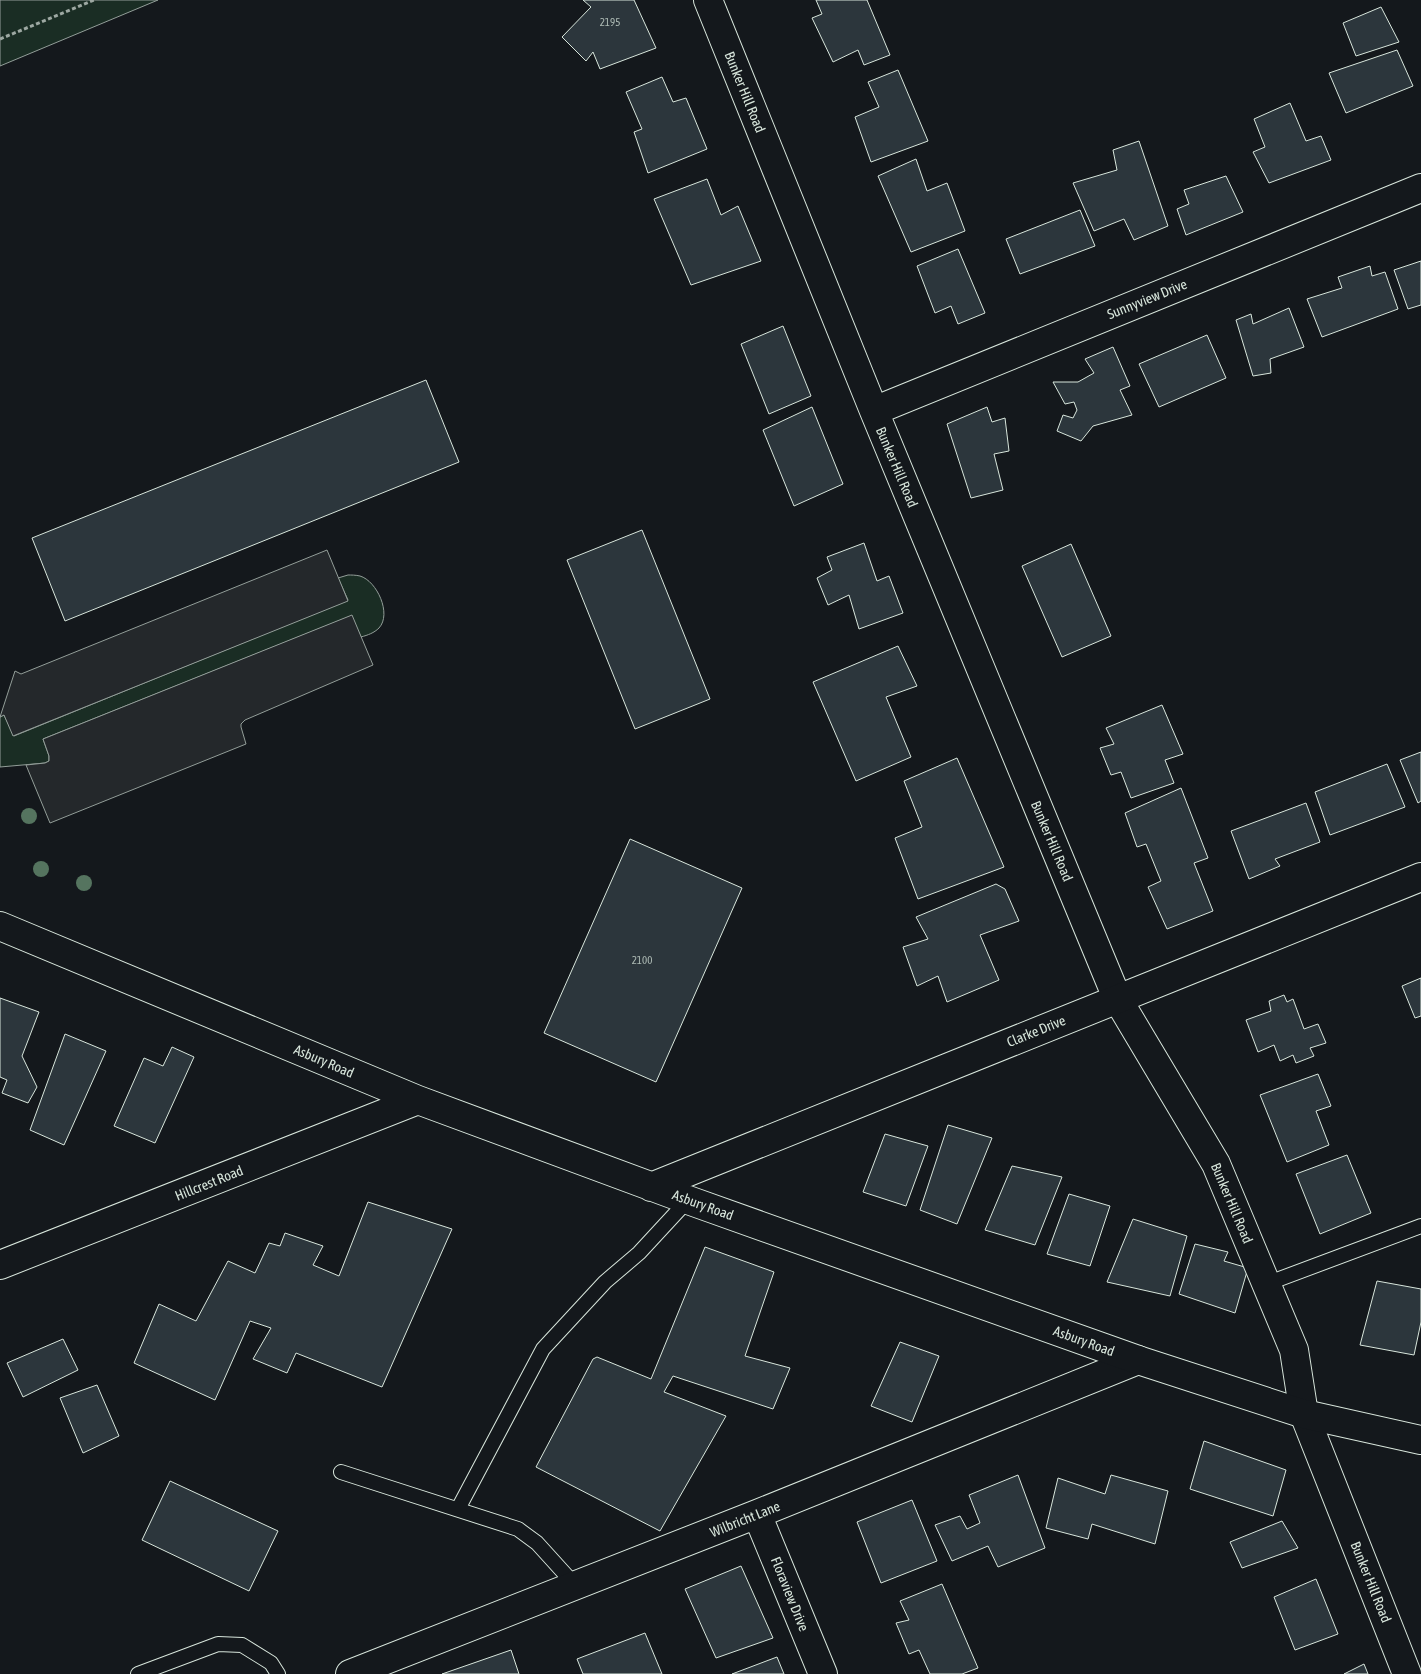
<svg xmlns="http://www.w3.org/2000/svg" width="1421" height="1674" font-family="'Asap Condensed',sans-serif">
	<rect width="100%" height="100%" fill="#14181c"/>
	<path fill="#1a2d24" stroke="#939e99" d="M0 0H158L0 66Z
		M348 575C351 575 356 575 360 576 377 581 392 614 379 628 374 633 368 635 361 637L351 616 43 739 49 756V761L45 763 0 767V717L4 715 14 736 348 600 338 578Z"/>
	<path fill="#24282b" stroke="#939e99" d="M327 550 348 601 13 736 4 715 0 717 15 671 21 674Z
		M352 615 373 665 245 720 241 724V727L246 744 50 823 26 765 45 763 49 761V756L43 739Z"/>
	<path fill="#2c363c" stroke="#d8e6dc" d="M583 0H634L656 48 600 69 593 52 586 61 562 37 591 7Z
		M816 0H867L890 55 864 65 858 50 833 62 812 18 822 14Z
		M1381 7 1399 42 1356 56 1343 23Z
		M1397 50 1413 86 1346 113 1329 73Z
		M898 70 928 141 871 162 855 117 879 107 868 82Z
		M662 77 673 102 686 98 707 149 648 173 634 132 642 129 626 92Z
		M1290 103 1306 141 1321 136 1331 160 1269 183 1253 152 1265 147 1254 119Z
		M1139 141 1168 226 1134 240 1124 219 1094 231 1073 183 1117 170 1113 150Z
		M916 159 927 191 947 183 965 231 911 252 878 176Z
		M1226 176 1243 212 1186 235 1177 209 1189 204 1184 190Z
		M707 179 721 215 738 206 761 261 691 285 654 199Z
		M1080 210 1095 246 1020 274 1006 239Z
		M958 249 985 313 958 324 951 306 935 313 917 266Z
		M1421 261V305L1408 309 1394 270Z
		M1370 266 1372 276 1385 272 1398 309 1322 337 1307 299 1342 288 1338 277Z
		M1289 308 1304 347 1270 359 1271 373 1253 376 1236 320 1251 314 1253 324Z
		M783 326 811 396 769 414 741 344Z
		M1207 335 1226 378 1159 407 1139 364Z
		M1113 347 1130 386 1120 390 1132 415 1093 426 1081 441 1057 431 1063 415 1073 418 1077 410 1074 402 1065 404 1053 382H1078L1094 373 1085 359Z
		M426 380 459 462 65 621 32 538Z
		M812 407 843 484 794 506 763 430Z
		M987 407 992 422 1005 418 1009 451 994 454 1003 490 971 498 947 424Z
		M642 530 710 699 635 729 567 560Z
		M864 543 877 581 889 576 903 613 859 629 849 595 828 605 817 578 832 570 827 557Z
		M1071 544 1111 636 1062 657 1022 566Z
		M898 646 917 686 886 697 911 757 856 781 813 682Z
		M1162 705 1183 754 1165 760 1174 783 1131 798 1121 772 1111 775 1100 748 1114 744 1106 728Z
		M1421 752V801L1418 803 1400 760Z
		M957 758 1004 867 918 899 895 838 922 827 904 781Z
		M1387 764 1405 807 1330 835 1315 792Z
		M1181 788 1208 858 1194 863 1213 911 1167 929 1148 887 1161 881 1146 844 1137 847 1125 813Z
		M1306 803 1320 842 1275 859 1280 866 1249 879 1231 831Z
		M630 839 742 888 656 1082 544 1033Z
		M996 884 1005 889 1019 921 980 935 999 980 947 1002 938 976 917 986 903 947 928 939 916 917Z
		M1421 978V1016L1415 1018 1402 986Z
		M1284 995 1287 1002 1293 999 1304 1029 1318 1024 1326 1043 1310 1048 1314 1056 1296 1063 1293 1055 1280 1061 1274 1045 1258 1052 1246 1020 1271 1011 1269 1001Z
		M0 998 39 1012 22 1056 37 1087 28 1103 2 1093 7 1080 0 1077Z
		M65 1034 106 1051 64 1145 30 1130Z
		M172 1047 194 1057 155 1143 114 1126 144 1058 163 1066Z
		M1318 1074 1331 1106 1316 1111 1329 1145 1287 1162 1260 1095Z
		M948 1125 992 1138 957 1224 920 1210Z
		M885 1134 928 1146 906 1206 863 1192Z
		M1347 1155 1371 1213 1320 1234 1296 1174Z
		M1012 1166 1062 1177 1035 1245 985 1230Z
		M1069 1194 1110 1206 1090 1266 1047 1254Z
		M368 1202 452 1229 382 1387 296 1353 287 1373 253 1359 271 1328 250 1321 215 1400 134 1363 159 1304 196 1321 228 1261 255 1273 269 1243 280 1246 285 1233 323 1246 313 1265 339 1276Z
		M1133 1219 1187 1236 1170 1296 1107 1282Z
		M1195 1244 1228 1252 1224 1261 1248 1268 1235 1313 1179 1294Z
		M705 1247 774 1272 745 1356 790 1368 773 1409 673 1376 664 1392 726 1416 660 1531 536 1467 593 1359 597 1357 651 1379Z
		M1377 1281 1421 1289V1322L1414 1355 1360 1345Z
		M63 1339 78 1370 23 1397 7 1363Z
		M900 1342 939 1356 912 1422 871 1406Z
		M97 1385 119 1436 83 1453 60 1398Z
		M1204 1441 1286 1470 1273 1516 1190 1489Z
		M1018 1475 1045 1548 998 1567 988 1546 952 1561 935 1525 960 1516 967 1529 980 1523 969 1495Z
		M1111 1475 1168 1491 1155 1544 1092 1524 1088 1539 1046 1528 1058 1478 1105 1494Z
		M170 1481 278 1531 249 1591 142 1540Z
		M912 1500 937 1561 881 1583 857 1522Z
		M1282 1521 1298 1548 1242 1568 1230 1542Z
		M741 1566 773 1638 716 1658 685 1589Z
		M1316 1579 1338 1634 1295 1650 1274 1597Z
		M942 1584 978 1668 962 1674H930L919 1650 909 1654 896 1623 909 1620 900 1601Z
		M645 1633 662 1674H583L577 1659Z
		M511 1650 519 1674H442Z
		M777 1657 784 1674H732Z
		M1364 1664 1368 1674H1344Z"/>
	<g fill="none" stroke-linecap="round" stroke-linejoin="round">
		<g stroke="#d8e6dc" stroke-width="16">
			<path id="lane" d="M1266 1284 1421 1226
				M341 1472 518 1529 537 1543 575 1585
				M458 1509 543 1349 605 1282 639 1253 688 1200
				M138 1674 218 1644 242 1645 271 1663 278 1674"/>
		</g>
		<g stroke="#d8e6dc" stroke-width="30">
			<path id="street" d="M708 0 874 411 1117 998 1216 1164 1294 1350 1304 1414 1407 1674
				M874 411 1421 188
				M757 1514 823 1674
				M350 1674 757 1514 1138 1360"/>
		</g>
		<g stroke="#d8e6dc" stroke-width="30">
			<path id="secondary" d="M0 926 418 1100 688 1200 1138 1360 1304 1414 1421 1440
				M651 1187 1421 877
				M0 1265 418 1100"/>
		</g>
		<path stroke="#9da8a2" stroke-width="3" stroke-dasharray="4 2.5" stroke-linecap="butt" d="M0 39 94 0"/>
		<use href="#lane" stroke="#14181c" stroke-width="14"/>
		<use href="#street" stroke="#14181c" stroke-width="28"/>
		<use href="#secondary" stroke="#14181c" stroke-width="28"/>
	</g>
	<g fill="#55745f">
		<circle cx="29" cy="816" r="8"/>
		<circle cx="41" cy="869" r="8"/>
		<circle cx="84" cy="883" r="8"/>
	</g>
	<g text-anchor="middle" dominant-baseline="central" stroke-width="4" stroke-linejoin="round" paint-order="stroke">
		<g font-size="11" fill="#adbab4">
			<text x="610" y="22">2195</text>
			<text x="642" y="960">2100</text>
		</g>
		<g font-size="14" fill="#d8e6dc" stroke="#14181c">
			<text transform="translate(745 92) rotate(68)">Bunker Hill Road</text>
			<text transform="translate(1147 299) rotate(-22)">Sunnyview Drive</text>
			<text transform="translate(897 467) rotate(67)">Bunker Hill Road</text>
			<text transform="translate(1052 841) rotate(67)">Bunker Hill Road</text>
			<text transform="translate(1036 1031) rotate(-22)">Clarke Drive</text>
			<text transform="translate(324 1061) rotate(23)">Asbury Road</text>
			<text transform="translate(209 1183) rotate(-22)">Hillcrest Road</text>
			<text transform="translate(1232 1203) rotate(67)">Bunker Hill Road</text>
			<text transform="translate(703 1205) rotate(20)">Asbury Road</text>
			<text transform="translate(1084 1341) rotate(20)">Asbury Road</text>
			<text transform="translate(745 1519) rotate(-22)">Wilbricht Lane</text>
			<text transform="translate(1371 1582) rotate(68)">Bunker Hill Road</text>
			<text transform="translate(790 1594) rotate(68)">Floraview Drive</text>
		</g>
	</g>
</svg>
